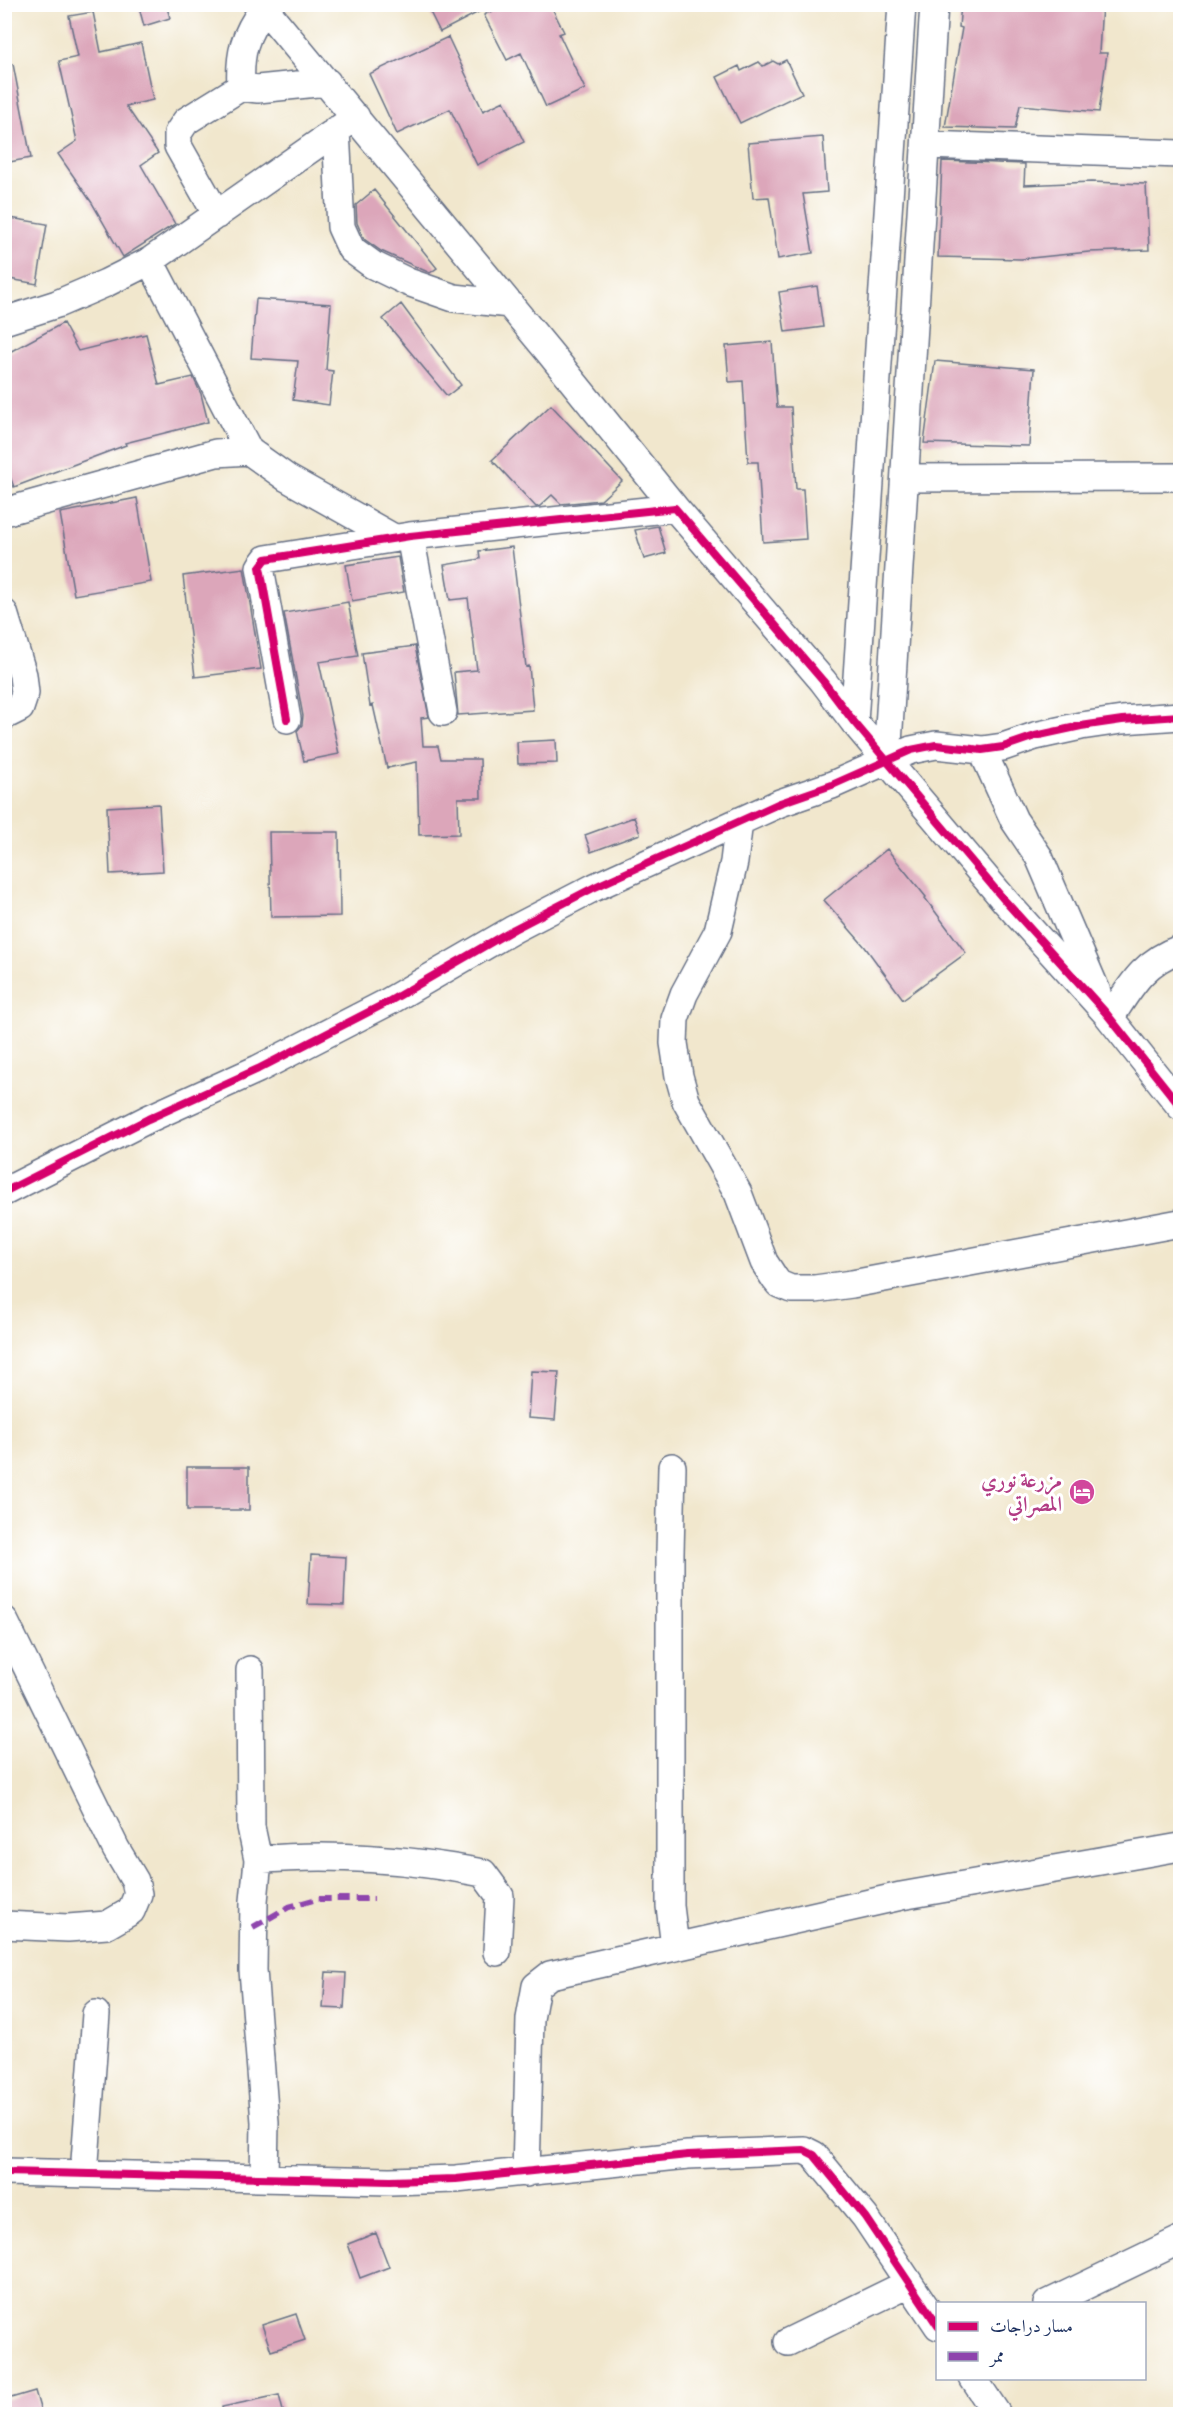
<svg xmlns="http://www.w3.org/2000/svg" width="1185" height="2419" font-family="Alegreya,Amiri,serif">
	<rect width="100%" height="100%" fill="#fff"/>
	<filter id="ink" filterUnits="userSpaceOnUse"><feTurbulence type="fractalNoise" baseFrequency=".0167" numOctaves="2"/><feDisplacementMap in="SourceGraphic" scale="12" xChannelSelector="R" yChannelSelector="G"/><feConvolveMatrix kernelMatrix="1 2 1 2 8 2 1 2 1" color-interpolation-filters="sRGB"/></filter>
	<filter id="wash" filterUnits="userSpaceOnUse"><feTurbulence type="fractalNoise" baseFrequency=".008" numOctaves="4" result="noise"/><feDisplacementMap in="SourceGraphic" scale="24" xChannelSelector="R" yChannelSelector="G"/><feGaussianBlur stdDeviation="1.35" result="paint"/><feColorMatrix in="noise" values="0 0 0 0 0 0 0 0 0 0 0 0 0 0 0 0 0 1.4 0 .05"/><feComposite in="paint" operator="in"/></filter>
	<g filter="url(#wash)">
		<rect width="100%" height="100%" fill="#f1e7cd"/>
		<g id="blocks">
			<path fill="#dca6ba" d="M138 4H166L170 18 144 26Z
				M426 4H494L440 32Z
				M505 4H550L564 32 559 34 585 89 546 107 521 53 507 60 484 15Z
				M961 4H1102L1099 53H1107L1099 112 1020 105 1015 129 945 127 962 28 959 27Z
				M93 12 101 52 141 43 153 100 126 106 158 153 141 165 175 224 123 257 92 203 58 154 77 141 59 61 78 57 69 16Z
				M448 37 483 111 504 101 524 142 477 165 450 109 397 134 369 74Z
				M786 60 802 93 740 123 717 77 739 66 741 71 759 62 763 66 773 61 778 64Z
				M4 64H13L31 158 4 163Z
				M823 137 827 192 803 194 813 253 778 259 769 197 753 198 748 143Z
				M942 161 1025 164 1024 185 1091 182 1146 184 1149 250 1089 252 1021 259 938 257Z
				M374 190 437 268 430 273 381 251 364 239 357 223 356 205Z
				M4 217 47 224 37 284 4 278Z
				M817 286 823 327 785 332 779 292Z
				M256 299 331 304 326 370 333 371 329 405 293 400 298 361 251 358Z
				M401 304 461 385 447 396 383 319Z
				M63 323 78 351 146 334 159 385 193 377 201 394 208 422 125 443 126 445 14 487 9 474 4 477V355Z
				M772 342 777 407H791L796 489H803L806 539 763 542 758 462H748L743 381 729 382 726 346Z
				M935 361 1034 369 1029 446 924 443Z
				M551 405 622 481 601 500 561 504 552 495 540 506 536 507 492 460Z
				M137 498 151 582 74 595 60 513Z
				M658 526 666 553 644 559 635 530Z
				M512 547 526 667 529 666 533 710 458 715 454 672 477 670 468 598 450 600 444 565 480 559 479 551Z
				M398 557 404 592 352 601 346 565Z
				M244 568 261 669 195 677 183 576Z
				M348 602 358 656 319 662 339 754 304 761 297 731 302 725 303 716 284 613Z
				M415 646 429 717 421 718 423 746H438L441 759H480L481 798H458L459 834 419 835 417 762 387 768 373 705 370 706 362 653Z
				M556 740 557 763 518 764 517 742Z
				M159 804 163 871 110 874 107 807Z
				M634 817 640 834 591 852 585 835Z
				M269 832H339L340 916 271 917Z
				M887 849 926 897 925 898 966 953 903 999 865 947 824 900Z
				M531 1371 559 1372 555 1420 528 1418Z
				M187 1467H249V1510H187Z
				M311 1555 346 1557 344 1605 308 1604Z
				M326 1972 346 1973 344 2009 323 2008Z
				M376 2233 389 2267 360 2278 348 2244Z
				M296 2314 305 2340 271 2351 262 2325Z
				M35 2391 42 2415H4V2400Z
				M279 2395 284 2415H223L222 2407Z"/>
		</g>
	</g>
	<g filter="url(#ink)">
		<use href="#blocks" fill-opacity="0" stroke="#666f85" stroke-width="1.5"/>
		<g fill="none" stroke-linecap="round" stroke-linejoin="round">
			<g stroke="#666f85" stroke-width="30">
				<path id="minor" d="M261 4 549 352 675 508
					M241 87C239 54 244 35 264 8
					M336 130 341 227 351 249 373 265 408 282 454 298 510 304
					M926 145 1180 154
					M217 215 178 146V133L186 121 241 87 258 89 327 82
					M150 261 249 451
					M4 321 57 304 106 283 150 261 356 117
					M905 478 1180 477
					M4 512 216 453 249 451 287 478 394 538
					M410 536 443 712
					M4 613 23 675 25 693 20 708 4 716
					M287 719 260 567 266 559 410 536 675 508 823 681 854 722 1006 902 1106 1013 1180 1106
					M854 722 902 4
					M982 750 1014 820 1039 857 1097 992
					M887 760 934 4
					M739 821 734 862 718 931 684 994 675 1019 674 1043 679 1076 686 1101 738 1193 764 1262 775 1279 779 1284 791 1289H815L852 1284 1180 1223
					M1110 1018C1131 986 1143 962 1180 949
					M4 1192 148 1119 258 1069 388 1002 514 929 595 887 780 803 832 785 911 750 936 745 982 750 1003 747 1035 736 1081 726 1122 720 1180 716
					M672 1467 670 1553V1906L675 1947 901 1896 1180 1847
					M4 1620 116 1849 135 1881 138 1894 131 1911 107 1925 68 1928 4 1925
					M250 1670 251 1827 258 1860 254 1901 253 1970 265 2122 264 2177
					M258 1860C330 1853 411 1859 483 1873L500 1896 497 1952
					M4 2172 390 2181 456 2179 688 2155 804 2150 814 2155 865 2217 938 2326
					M526 2173 530 2019 536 1986 550 1975 675 1947
					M84 2174 96 2014
					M1047 2304 1180 2240
					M788 2342 909 2283
					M973 2378 997 2414"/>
			</g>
			<use href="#minor" stroke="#fff" stroke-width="27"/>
			<path stroke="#8e44ad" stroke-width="6" stroke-dasharray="12 6" stroke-linecap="butt" d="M253 1927 289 1907 317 1899H374"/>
			<g stroke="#fff" stroke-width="11">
				<path id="cycleway" d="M287 719 260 567 266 559 410 536 675 508 823 681 854 722 1006 902 1106 1013 1180 1106
					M4 1192 148 1119 258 1069 388 1002 514 929 595 887 780 803 832 785 911 750 936 745 982 750 1003 747 1035 736 1081 726 1122 720 1180 716
					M4 2172 390 2181 456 2179 688 2155 804 2150 814 2155 865 2217 938 2326"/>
			</g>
			<use href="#cycleway" stroke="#d6006c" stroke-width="8"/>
		</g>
	</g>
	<defs>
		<g id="hotel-disc" transform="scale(1.35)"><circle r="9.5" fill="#d1479c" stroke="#fff"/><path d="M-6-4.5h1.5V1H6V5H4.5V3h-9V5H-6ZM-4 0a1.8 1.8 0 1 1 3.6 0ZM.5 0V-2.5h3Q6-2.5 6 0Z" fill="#fff"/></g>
	</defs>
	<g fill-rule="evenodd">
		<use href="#hotel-disc" x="1082" y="1492"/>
	</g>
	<g text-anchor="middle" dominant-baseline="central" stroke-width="6" stroke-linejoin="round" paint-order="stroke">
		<g font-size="21" font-weight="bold" fill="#b23c85" stroke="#fff" text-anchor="end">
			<text x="1062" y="1480">مزرعة نوري<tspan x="1062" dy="24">المصراتي</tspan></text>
		</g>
	</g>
	<rect width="1185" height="2419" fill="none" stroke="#fff" stroke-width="24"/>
	<rect x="936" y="2302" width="210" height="78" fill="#ffffff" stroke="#a4acbf" stroke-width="1.5"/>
	<rect x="948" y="2322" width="30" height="9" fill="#d6006c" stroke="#a4acbf" stroke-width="1.5"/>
	<text x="990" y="2332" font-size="18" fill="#1b2f5e">مسار دراجات</text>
	<rect x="948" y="2352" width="30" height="9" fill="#8e44ad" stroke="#a4acbf" stroke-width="1.5"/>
	<text x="990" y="2362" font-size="18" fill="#1b2f5e">ممر</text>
</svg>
